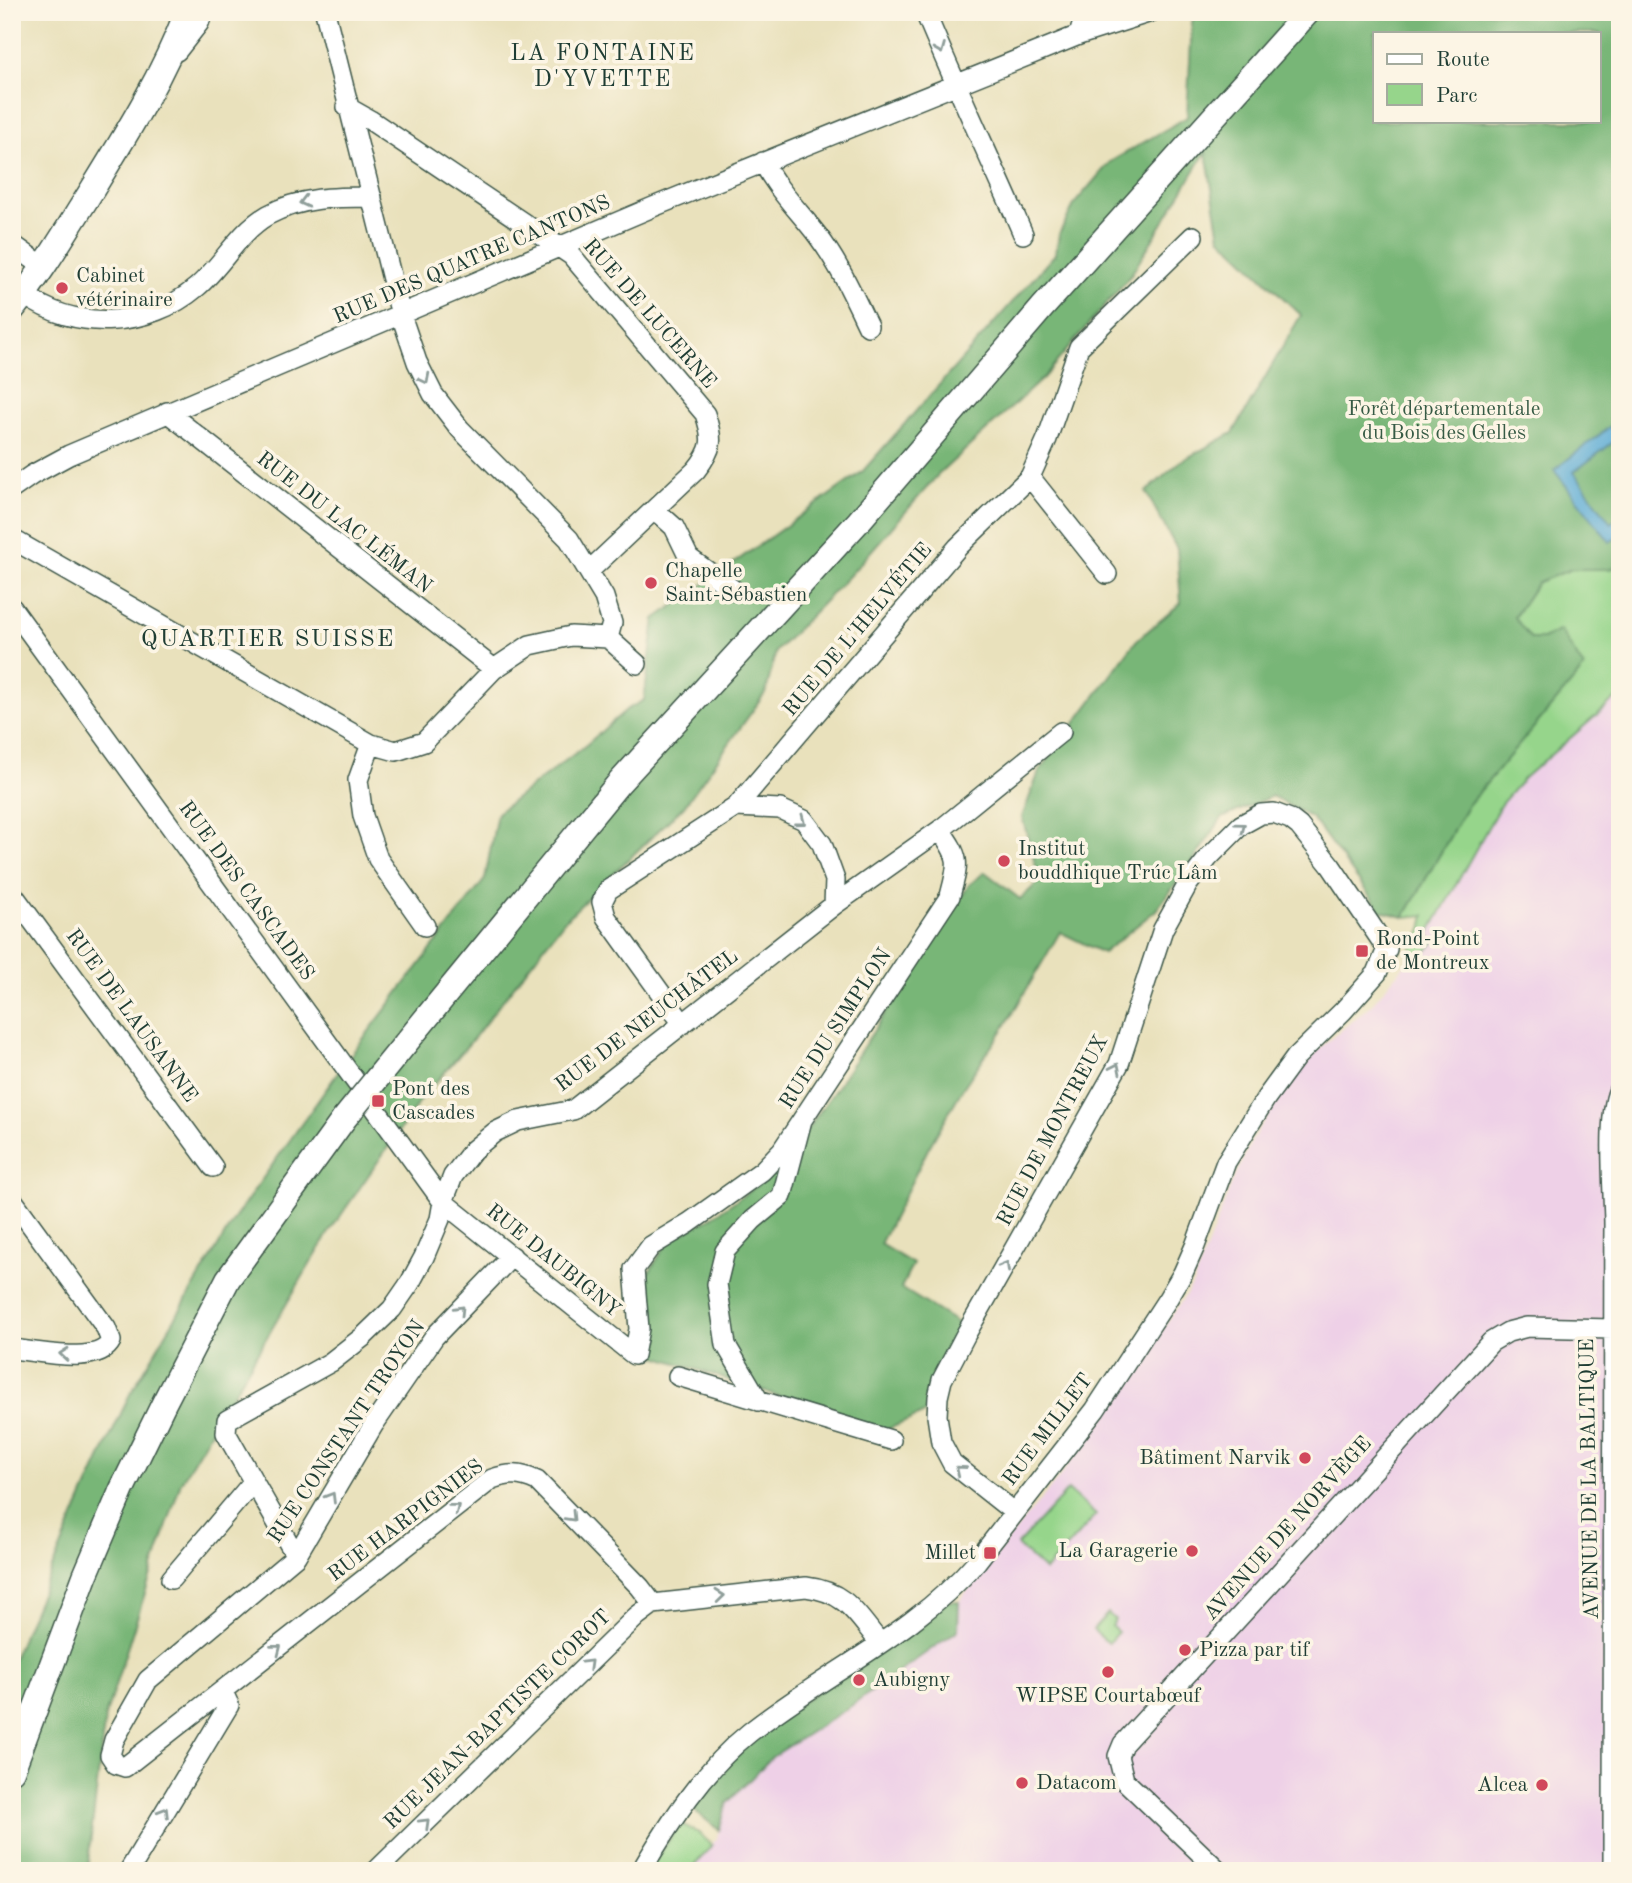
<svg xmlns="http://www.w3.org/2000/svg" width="1632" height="1883" font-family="'Old Standard TT',serif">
	<rect width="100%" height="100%" fill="#fcf5e5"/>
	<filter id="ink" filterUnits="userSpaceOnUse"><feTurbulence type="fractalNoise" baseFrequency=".0143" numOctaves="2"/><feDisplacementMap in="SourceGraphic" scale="14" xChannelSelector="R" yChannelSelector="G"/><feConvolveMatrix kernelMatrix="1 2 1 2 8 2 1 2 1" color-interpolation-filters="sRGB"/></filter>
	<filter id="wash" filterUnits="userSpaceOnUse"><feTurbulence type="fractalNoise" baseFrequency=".00686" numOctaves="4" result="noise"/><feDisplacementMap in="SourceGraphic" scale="28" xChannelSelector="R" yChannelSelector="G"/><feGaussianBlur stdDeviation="1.57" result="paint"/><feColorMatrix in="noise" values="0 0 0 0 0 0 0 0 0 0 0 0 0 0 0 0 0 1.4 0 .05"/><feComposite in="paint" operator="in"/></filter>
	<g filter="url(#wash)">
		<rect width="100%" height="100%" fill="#e9e1bc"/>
		<path fill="#eed0e7" d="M1620 695V1871H690L717 1837 727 1803 772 1757 854 1704 958 1630 959 1601 1060 1476 1106 1415 1193 1284 1232 1183 1253 1138 1288 1085 1320 1048 1371 1005 1415 953 1421 958 1435 941 1428 936 1501 804 1524 778Z"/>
		<path fill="#96d58b" stroke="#5a8960" stroke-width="2" d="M1620 566V695L1524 778 1501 804 1428 935 1435 941 1421 958 1411 948 1422 930 1425 915 1404 917 1468 805 1584 668 1543 639H1531L1514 618 1538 582 1572 569H1609Z
			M1068 1490 1096 1515 1045 1571 1017 1545Z
			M1108 1613 1115 1620 1111 1626 1118 1632 1108 1643 1093 1630Z
			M680 1824 699 1833 712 1845 690 1871H648Z"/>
		<path fill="#78b677" stroke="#4c7a56" stroke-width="2" fill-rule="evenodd" d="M1196 12H1620V566L1609 569H1572L1538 582 1514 617 1531 639H1543L1560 630 1584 668 1468 805 1404 917 1381 911 1312 818 1272 796 1222 818 1191 864 1156 910 1103 953 1060 932 1004 1028 963 1088 928 1149 880 1244 913 1264 901 1288 964 1327 925 1413 884 1431 653 1355 644 1280 669 1240 709 1219 778 1171 835 1090 969 885 985 872 1020 899 1040 881 1022 817 1039 772 1136 641 1181 603 1177 549 1146 492 1181 461 1233 433 1301 315 1220 237 1206 152 1131 275 1043 378 938 475 850 575 776 651 766 692 684 806 564 921 473 1039 419 1102 328 1234 181 1482 105 1717 87 1871H12V1661L85 1492 129 1396 236 1216 344 1064 485 879 497 813 586 745 626 710 644 700 655 619 862 472 1056 253 1059 234 1075 203 1110 162 1187 117 1192 22ZM1375 33H1599V121H1375Z
			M946 1601H959L958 1630 854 1704 772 1757 727 1803 719 1830 690 1807 737 1748Z"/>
		<path fill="#5aabd5" stroke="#3c7484" stroke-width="2" d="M1620 419V437L1574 472 1611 523 1620 517V535L1610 542 1554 470Z"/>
	</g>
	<g filter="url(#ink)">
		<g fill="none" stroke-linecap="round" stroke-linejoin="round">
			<g stroke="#3d5648" stroke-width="22">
				<path id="minor" d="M325 12 401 315 417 362 433 394 460 429 569 539 604 597 612 623 608 638 637 664
					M925 12C956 87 991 160 1023 234
					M1079 35 1086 12
					M177 51 199 23 203 12
					M347 107 370 120 571 255 705 414C714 440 713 449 696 470L589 571
					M763 162C778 191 799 211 818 236 839 264 853 295 868 326
					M12 244 44 267
					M25 295C75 332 149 328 197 287 223 265 238 232 268 215 301 197 335 197 372 197
					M167 412 494 669
					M1030 477 1107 574
					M12 489 32 475 69 455 653 207 1079 35 1151 12
					M655 510 674 527 689 558 735 591
					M12 539 371 744 396 751 424 742 494 669 530 645 571 636 608 638
					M12 608 443 1202 634 1355 639 1329 634 1269 651 1246 689 1223 762 1171 782 1150 802 1120
					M371 744 358 780 363 816 378 859 425 926
					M736 807 780 809 804 820 822 844 835 880 834 905
					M12 893 213 1167
					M683 1024 606 917 602 902 608 890 736 807 958 547 1030 477 1047 439 1079 347 1193 236
					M12 1199 106 1328 111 1341C99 1366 36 1351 12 1349
					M512 1256 434 1337 374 1424 296 1556 148 1680 114 1740 110 1755 116 1764 125 1767 492 1479C509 1473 520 1473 537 1481L640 1587 653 1604
					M678 1376 891 1440
					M759 1401 726 1345 717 1284 725 1251 753 1220 782 1196 802 1120 950 896C959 862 961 859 940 830
					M296 1556 226 1433 227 1420 331 1362 363 1337 392 1309 410 1283 424 1257 440 1219 443 1202 453 1176 473 1150 495 1132 518 1121 573 1110 834 905 940 830 1061 732
					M171 1579 253 1482
					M653 1604 806 1587C847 1592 856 1614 880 1643
					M129 1871 229 1705 223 1692
					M376 1871 637 1616 653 1604
					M641 1871C670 1822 704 1769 749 1733 823 1674 915 1634 977 1561L1095 1410 1167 1300 1183 1273 1195 1246 1226 1162 1266 1098 1296 1057 1343 1011 1377 973 1387 949 1331 866 1299 826 1290 819 1274 813 1261 814 1241 825 1209 857 1188 884 1163 929 1119 1064 966 1334 942 1380 938 1397 937 1416 941 1442 952 1463 1014 1512
					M1219 1871 1124 1780 1118 1756 1123 1744 1491 1342 1508 1332 1527 1327 1612 1329
					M1613 1871C1614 1655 1612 1440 1614 1225 1614 1195 1606 1111 1620 1088"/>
			</g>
			<g stroke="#3d5648" stroke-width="27">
				<path id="major" d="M12 310C40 275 63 236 87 198 124 138 162 78 187 12
					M405 1044 618 784 859 521 1042 308 1308 12
					M12 1771 85 1576 122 1489 164 1403 228 1279 344 1119"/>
			</g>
			<use href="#minor" stroke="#fff" stroke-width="19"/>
			<use href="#major" stroke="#fff" stroke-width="24"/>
			<g stroke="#3d5648" stroke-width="27" stroke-linecap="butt">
				<path id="major-bridge" d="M344 1119 405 1044"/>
			</g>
			<use href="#major-bridge" stroke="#fff" stroke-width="24"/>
		</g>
		<defs><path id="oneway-chevron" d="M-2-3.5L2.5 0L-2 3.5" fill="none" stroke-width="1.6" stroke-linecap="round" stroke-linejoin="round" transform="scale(1.75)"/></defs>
		<g stroke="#8f9e9a">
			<use href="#oneway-chevron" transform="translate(940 49) rotate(68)"/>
			<use href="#oneway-chevron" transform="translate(304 202) rotate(166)"/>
			<use href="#oneway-chevron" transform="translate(425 379) rotate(63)"/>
			<use href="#oneway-chevron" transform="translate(801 821) rotate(37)"/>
			<use href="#oneway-chevron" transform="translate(1241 827) rotate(-37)"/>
			<use href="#oneway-chevron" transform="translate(1116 1068) rotate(-64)"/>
			<use href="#oneway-chevron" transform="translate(1005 1266) rotate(-61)"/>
			<use href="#oneway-chevron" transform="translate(460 1310) rotate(-46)"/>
			<use href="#oneway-chevron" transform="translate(64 1354) rotate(-175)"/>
			<use href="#oneway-chevron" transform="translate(960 1470) rotate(-140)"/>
			<use href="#oneway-chevron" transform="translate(331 1497) rotate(-59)"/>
			<use href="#oneway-chevron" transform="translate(455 1508) rotate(-38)"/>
			<use href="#oneway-chevron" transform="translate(571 1517) rotate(46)"/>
			<use href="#oneway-chevron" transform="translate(720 1596) rotate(-6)"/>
			<use href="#oneway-chevron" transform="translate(277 1649) rotate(-38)"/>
			<use href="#oneway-chevron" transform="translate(588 1664) rotate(-44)"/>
			<use href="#oneway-chevron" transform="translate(164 1812) rotate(-59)"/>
			<use href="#oneway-chevron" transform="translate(425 1823) rotate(-44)"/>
		</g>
	</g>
	<g fill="#d1495b" stroke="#fcf5e5" stroke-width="2.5">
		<circle cx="62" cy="288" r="7"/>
		<circle cx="651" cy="583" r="7"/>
		<circle cx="1004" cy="861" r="7"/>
		<rect x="1355" y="944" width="14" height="14" rx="3.5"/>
		<rect x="371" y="1094" width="14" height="14" rx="3.5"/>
		<circle cx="1305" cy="1458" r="7"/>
		<circle cx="1192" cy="1551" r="7"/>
		<rect x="983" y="1546" width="14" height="14" rx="3.5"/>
		<circle cx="1185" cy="1650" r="7"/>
		<circle cx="1108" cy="1672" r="7"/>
		<circle cx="859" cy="1680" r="7"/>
		<circle cx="1022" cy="1783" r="7"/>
		<circle cx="1542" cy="1785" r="7"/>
	</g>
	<g text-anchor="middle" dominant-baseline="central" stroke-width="7" stroke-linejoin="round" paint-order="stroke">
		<g font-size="21" fill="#1f3d34" stroke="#fcf5e5">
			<text transform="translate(472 260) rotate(-23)">RUE DES QUATRE CANTONS</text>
			<text transform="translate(649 314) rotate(49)">RUE DE LUCERNE</text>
			<text transform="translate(344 523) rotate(38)">RUE DU LAC LÉMAN</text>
			<text transform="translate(858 630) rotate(-50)">RUE DE L'HELVÉTIE</text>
			<text transform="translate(246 891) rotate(54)">RUE DES CASCADES</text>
			<text transform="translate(131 1016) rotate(54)">RUE DE LAUSANNE</text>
			<text transform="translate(647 1021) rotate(-37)">RUE DE NEUCHÂTEL</text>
			<text transform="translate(836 1029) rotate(-57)">RUE DU SIMPLON</text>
			<text transform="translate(1053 1131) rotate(-62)">RUE DE MONTREUX</text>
			<text transform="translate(553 1261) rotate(39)">RUE DAUBIGNY</text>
			<text transform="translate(1048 1430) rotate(-53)">RUE MILLET</text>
			<text transform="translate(347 1432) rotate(-56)">RUE CONSTANT TROYON</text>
			<text transform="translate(1590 1479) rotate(-91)">AVENUE DE LA BALTIQUE</text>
			<text transform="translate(406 1521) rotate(-37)">RUE HARPIGNIES</text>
			<text transform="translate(1288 1529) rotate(-48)">AVENUE DE NORVÈGE</text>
			<text transform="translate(498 1720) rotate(-44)">RUE JEAN-BAPTISTE COROT</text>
		</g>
		<g font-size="21" fill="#1f3d34" stroke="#fcf5e5" text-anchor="start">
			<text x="76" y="276">Cabinet<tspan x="76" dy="24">vétérinaire</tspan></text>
			<text x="665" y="571">Chapelle<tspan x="665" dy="24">Saint-Sébastien</tspan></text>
			<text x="1018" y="849">Institut<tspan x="1018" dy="24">bouddhique Trúc Lâm</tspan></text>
			<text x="1376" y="939">Rond-Point<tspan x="1376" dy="24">de Montreux</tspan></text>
			<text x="392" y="1089">Pont des<tspan x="392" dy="24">Cascades</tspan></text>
			<text x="1291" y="1458" text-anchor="end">Bâtiment Narvik</text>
			<text x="1178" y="1551" text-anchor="end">La Garagerie</text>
			<text x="976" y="1553" text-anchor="end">Millet</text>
			<text x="1199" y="1650">Pizza par tif</text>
			<text x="873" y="1680">Aubigny</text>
			<text x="1108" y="1696" text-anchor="middle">WIPSE Courtabœuf</text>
			<text x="1036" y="1783">Datacom</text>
			<text x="1528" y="1785" text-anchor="end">Alcea</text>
		</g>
		<g font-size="21" fill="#375b45" stroke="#fcf5e5">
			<text x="1444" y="409">Forêt départementale<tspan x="1444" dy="24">du Bois des Gelles</tspan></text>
		</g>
		<g font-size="23" letter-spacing="2" fill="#1f3d34" stroke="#fcf5e5">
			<text x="603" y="53">LA FONTAINE<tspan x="603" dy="26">D'YVETTE</tspan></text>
		</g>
		<g font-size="24" letter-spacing="2" fill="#1f3d34" stroke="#fcf5e5">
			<text x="268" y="640">QUARTIER SUISSE</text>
		</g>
	</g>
	<rect width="1632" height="1883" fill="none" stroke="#fcf5e5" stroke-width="42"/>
	<rect x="1373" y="32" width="228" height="91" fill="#fcf5e5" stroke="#a4ab9e" stroke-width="2"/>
	<rect x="1387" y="54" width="35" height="10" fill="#ffffff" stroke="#a4ab9e" stroke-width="2"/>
	<text x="1436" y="66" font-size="21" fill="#1f3d34">Route</text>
	<rect x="1387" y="84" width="35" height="21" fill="#96d58b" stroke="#a4ab9e" stroke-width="2"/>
	<text x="1436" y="102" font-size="21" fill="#1f3d34">Parc</text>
</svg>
